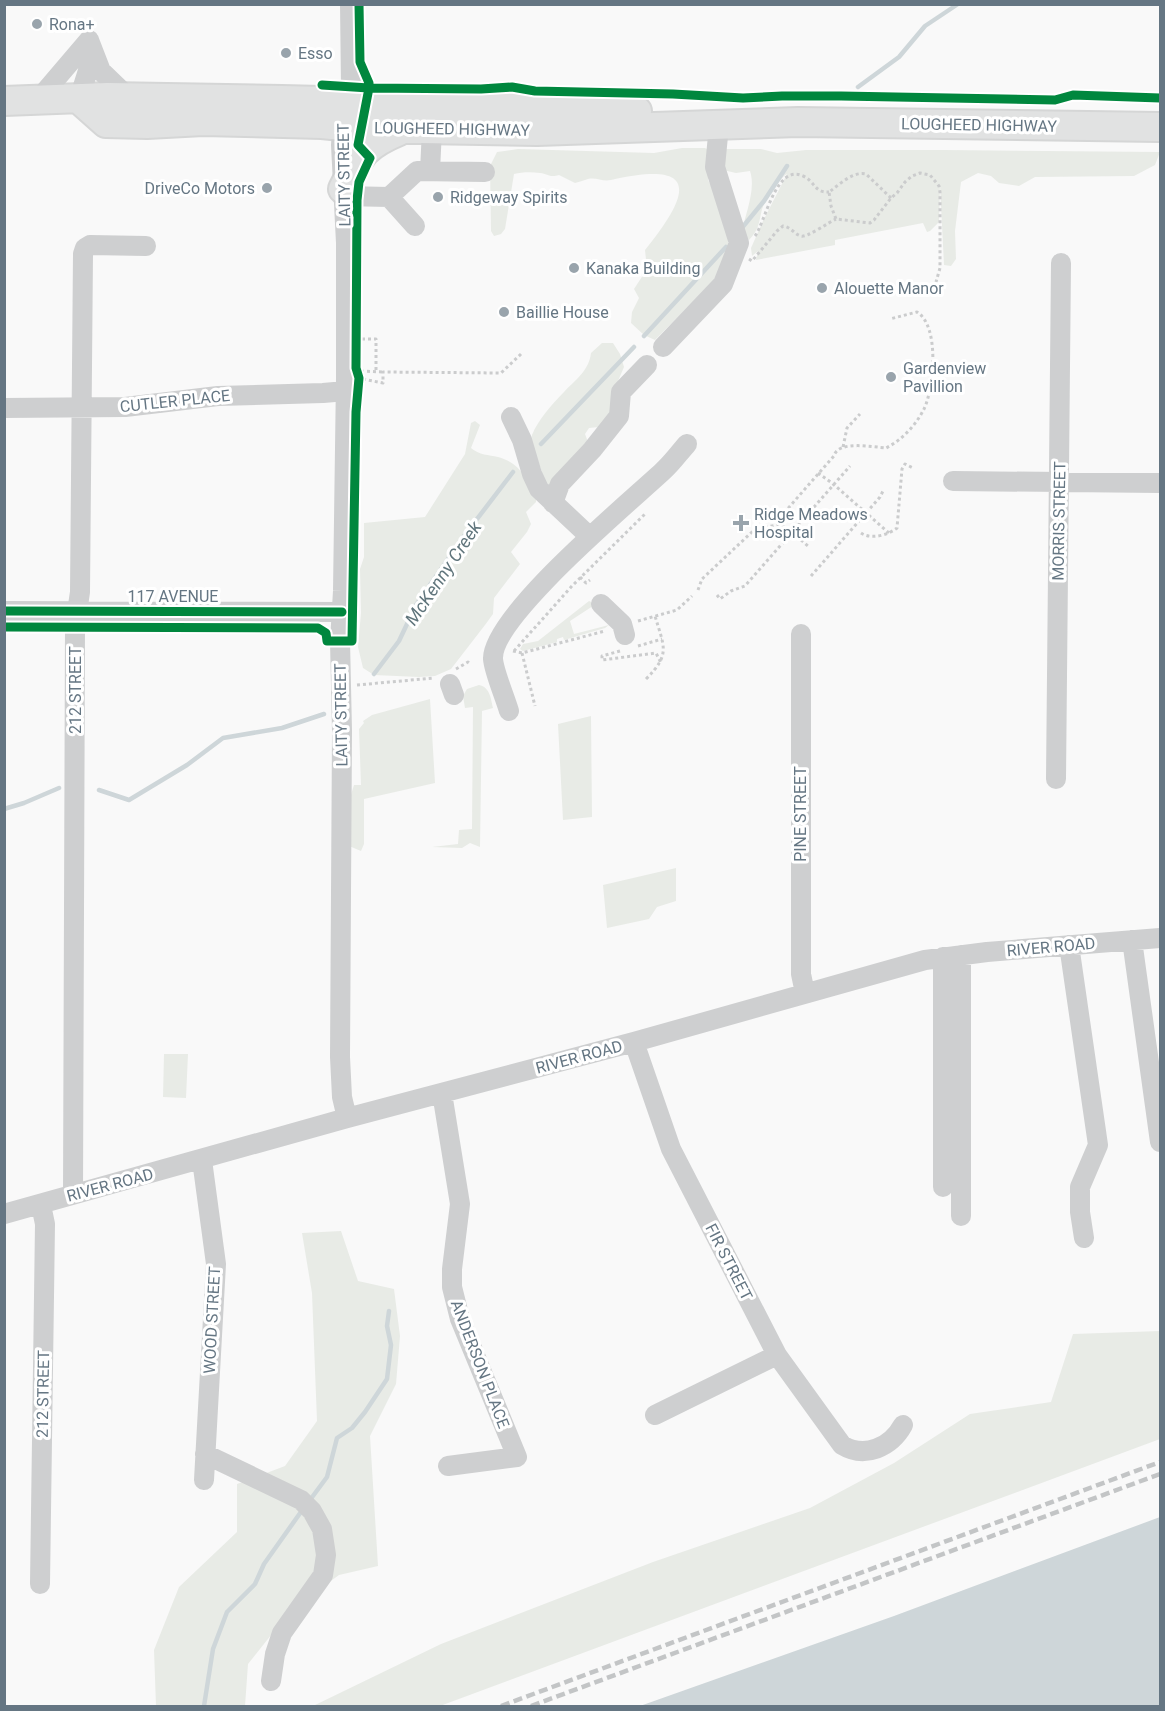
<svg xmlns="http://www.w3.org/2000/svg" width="1165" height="1711" font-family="Roboto,sans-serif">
	<rect width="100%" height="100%" fill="#f9f9f9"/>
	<path fill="#e8ebe6" d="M682 148H705L709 150 708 180 715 193 728 237V250L715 279 655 340 644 335 631 323 632 312 639 298 634 289 647 269 645 250C692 192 699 160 611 180 603 182 596 177 588 179 584 180 580 182 575 183L559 175C550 178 548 174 540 173 532 172 522 172 514 174L505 229 501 234 494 236 491 231 490 166 497 152 518 149 654 153Z
		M723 149H761L777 153 806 150H943L1160 152 1155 165 1134 176 1035 177 1019 186 999 183 991 176 978 173 961 182 955 231 956 259 951 266 944 265 940 185 939 222 930 231 927 232 923 223 835 240V245L756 260 758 251 752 256 751 248 763 221 787 174C780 177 765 201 762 209 759 222 759 230 749 240L744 236 742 231C746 212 756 189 750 171L736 173 723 170Z
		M602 343H613L620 354 624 367 615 388 611 413 599 427 589 428 585 434 588 442 550 485 546 484 531 441 532 435C538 420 552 404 564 392 575 380 589 371 591 353Z
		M475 421 480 425 471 448C479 455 489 455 498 457 521 463 527 480 536 499V502L526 512 531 524 527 532 511 552 520 564 494 598 493 614 485 625 451 669 435 676 419 677 374 675 363 668 358 647 361 613 360 569 364 557V523L425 517 465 454 471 423Z
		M589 601 596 604 570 621 574 634 609 625 605 628 564 640 563 637 557 639V642L523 651 520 649 523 644 538 641Z
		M479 685C490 687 491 699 493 708L482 711 480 847 470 843 462 848 432 847 458 844 459 830 472 829 473 707 465 708 463 696 467 689Z
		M430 699 435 783 364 799V844L361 851 349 846V801L354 785H361L359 729 364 723 363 721 372 715Z
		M591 716 592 817 563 820 558 724Z
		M676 868V901L657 907 649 919 607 928 603 885Z
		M164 1054H188L186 1098 163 1097Z
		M341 1231 358 1281 394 1289 400 1336 396 1384 370 1436 378 1566 339 1575 291 1610 248 1664 245 1706H156L154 1650 179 1587 237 1532V1484L285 1466 317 1421 312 1293 302 1233Z
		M1160 1331V1439L440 1706H313L441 1644 653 1562 810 1508 894 1463 970 1414 1051 1402 1073 1334Z"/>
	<path fill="#ced6d9" d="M1160 1517V1706H640L894 1616Z"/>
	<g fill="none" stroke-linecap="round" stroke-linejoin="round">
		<path stroke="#ced6d9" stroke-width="4.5" d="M858 87 899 57 925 26 958 4
			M741 229 764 201 787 166
			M644 336 726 247
			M541 444 634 347
			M374 674 399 641 416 605 464 536 513 472
			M99 790 129 800 187 765 223 738 282 728 324 714
			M4 809 24 803 59 788
			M310 1500 327 1477 337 1438 352 1428 365 1412 387 1379 391 1345 387 1326 389 1311
			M204 1706 213 1649 227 1612 255 1584 264 1564 303 1509"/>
		<g stroke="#d5d6d6" stroke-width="32">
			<path id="highway" d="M79 99 106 123 147 124 203 121 322 124 361 128 537 131 798 122 1160 127
				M4 101 108 97 282 100 322 101 373 105 479 107 537 105 637 111
				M343 189C360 155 363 146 399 131"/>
		</g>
		<path stroke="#cbcccd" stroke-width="3" stroke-dasharray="3 3" stroke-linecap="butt" d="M891 198 866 174C853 171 840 184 829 192L831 206 836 219 870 223 874 220 891 198 897 193 905 182 912 176 920 173 930 175 939 186 940 192V268L936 282
			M755 236C765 223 776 163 803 176 815 181 814 193 829 192
			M749 259 752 261 777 231 783 226C791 227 794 234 801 236 807 238 829 222 836 219
			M362 339H376V371
			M361 371 383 372
			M363 379 383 383V372L501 373 521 354
			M843 447 847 428 860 414
			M818 473 832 483 889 533
			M781 524 783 514 834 456C838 440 873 447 886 448 902 440 916 425 924 409 934 388 940 326 917 312L890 319
			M753 530 781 524 784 526
			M792 532 809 547
			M861 533C871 540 888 535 897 528L902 469 905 464 913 468
			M811 576 880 497 883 491
			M580 577 586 583 590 580
			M698 590 702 579 753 531
			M717 595 720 599 731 591 745 586 850 466
			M638 621 677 610 692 596
			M638 646 662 639
			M513 651 522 653 605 631
			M514 651 572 586 646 513
			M620 651 602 656V660L656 653 661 663
			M522 653 535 706
			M456 669 468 662 470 664
			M646 679C671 654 664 647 655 616
			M357 685 434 678"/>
		<path stroke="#cecfd0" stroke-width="20" d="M89 40 101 71 129 98
			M79 99 91 61 89 49
			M37 101 89 40
			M430 171 432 129
			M343 196 389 197 417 171 485 172
			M389 197 415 226
			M663 347 723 284 739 243 715 167 719 125
			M4 408 125 407 218 396 323 393 346 391
			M511 417 522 440 532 474 539 489 589 536
			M953 481 1160 483
			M553 503 560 484 592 450 619 416 621 392 647 365
			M601 604 622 624 625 635
			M4 611 342 612
			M801 634V974L805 993
			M450 684 454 695
			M509 711C505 697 494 672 493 659 491 617 630 502 663 471 672 463 679 453 687 444
			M1056 779 1061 263
			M1132 940 1160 1142
			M1069 945 1098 1145 1080 1187V1212L1084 1238
			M961 955V1216
			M634 1042 671 1149 777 1355 655 1415
			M442 1093 460 1204 452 1269V1287L460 1319 517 1457 448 1466
			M347 1118 342 1097 340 1057 342 731 340 641 343 591 346 378V243L341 145 345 96 351 87 350 4
			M202 1160 216 1264 204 1480
			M943 1187V957
			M73 1195 75 626 80 592 83 254 85 248 90 245 146 246
			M4 1214 347 1118 634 1042 925 960 987 952 1160 938
			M777 1355 842 1445C865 1459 891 1447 903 1425
			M205 1454 301 1500 312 1511 322 1529 326 1555 323 1575 282 1633 275 1654 271 1681
			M40 1584 45 1224 41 1205"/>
		<use href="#highway" stroke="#e1e2e2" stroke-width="28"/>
		<path stroke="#c3c5c6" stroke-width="4.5" stroke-dasharray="9 4.5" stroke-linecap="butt" d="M501 1706 1160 1462
			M531 1706 1160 1474"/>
		<g stroke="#fff" stroke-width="13">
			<path id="cycleway" d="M322 85 369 88 481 89 512 87 535 91 673 94 743 98 782 96H841L1055 100 1073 95 1160 98
				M4 611 342 612
				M4 627 318 628 326 633 327 641H352L356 412 359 378 356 368 357 200 359 182 370 158 358 145 369 88V83L360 62 359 4"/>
		</g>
		<use href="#cycleway" stroke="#00873e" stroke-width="9"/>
	</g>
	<g fill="#99a4ac" stroke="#fff" stroke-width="2">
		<circle cx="37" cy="24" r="6"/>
		<circle cx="286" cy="53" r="6"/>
		<circle cx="267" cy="188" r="6"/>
		<circle cx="438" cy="197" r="6"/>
		<circle cx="574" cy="268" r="6"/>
		<circle cx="822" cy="288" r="6"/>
		<circle cx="504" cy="312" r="6"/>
		<circle cx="891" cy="377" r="6"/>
		<path d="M738 514h6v6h6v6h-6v6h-6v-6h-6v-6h6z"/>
	</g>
	<g text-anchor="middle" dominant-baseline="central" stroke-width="6" stroke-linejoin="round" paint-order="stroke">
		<g font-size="16" fill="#657683" stroke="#fff" text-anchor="start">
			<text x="49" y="24">Rona+</text>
			<text x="298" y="53">Esso</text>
			<text x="255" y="188" text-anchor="end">DriveCo Motors</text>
			<text x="450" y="197">Ridgeway Spirits</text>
			<text x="586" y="268">Kanaka Building</text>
			<text x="834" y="288">Alouette Manor</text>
			<text x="516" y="312">Baillie House</text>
			<text x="903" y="368">Gardenview<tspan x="903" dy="18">Pavillion</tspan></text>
			<text x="754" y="514">Ridge Meadows<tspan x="754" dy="18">Hospital</tspan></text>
		</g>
		<g font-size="16" fill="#657683" stroke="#fff">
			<text transform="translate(979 125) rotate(1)">LOUGHEED HIGHWAY</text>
			<text transform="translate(452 129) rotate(1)">LOUGHEED HIGHWAY</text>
			<text transform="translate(344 175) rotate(-91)">LAITY STREET</text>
			<text transform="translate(175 401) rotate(-6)">CUTLER PLACE</text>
			<text transform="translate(1059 521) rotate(-89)">MORRIS STREET</text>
			<text x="173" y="596">117 AVENUE</text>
			<text transform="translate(75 690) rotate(-90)">212 STREET</text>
			<text transform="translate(341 715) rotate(-91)">LAITY STREET</text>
			<text transform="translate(800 814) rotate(-90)">PINE STREET</text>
			<text transform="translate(1051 947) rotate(-5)">RIVER ROAD</text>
			<text transform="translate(579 1057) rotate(-15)">RIVER ROAD</text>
			<text transform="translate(110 1185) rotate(-15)">RIVER ROAD</text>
			<text transform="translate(729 1262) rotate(63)">FIR STREET</text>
			<text transform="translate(212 1320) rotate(-87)">WOOD STREET</text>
			<text transform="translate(480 1364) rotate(69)">ANDERSON PLACE</text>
			<text transform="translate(43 1394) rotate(-89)">212 STREET</text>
		</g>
		<g font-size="18" font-style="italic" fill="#60757c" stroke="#fff">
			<text transform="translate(443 573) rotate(-56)">McKenny Creek</text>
		</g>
	</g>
	<rect width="1165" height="1711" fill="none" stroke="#657683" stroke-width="12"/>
</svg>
